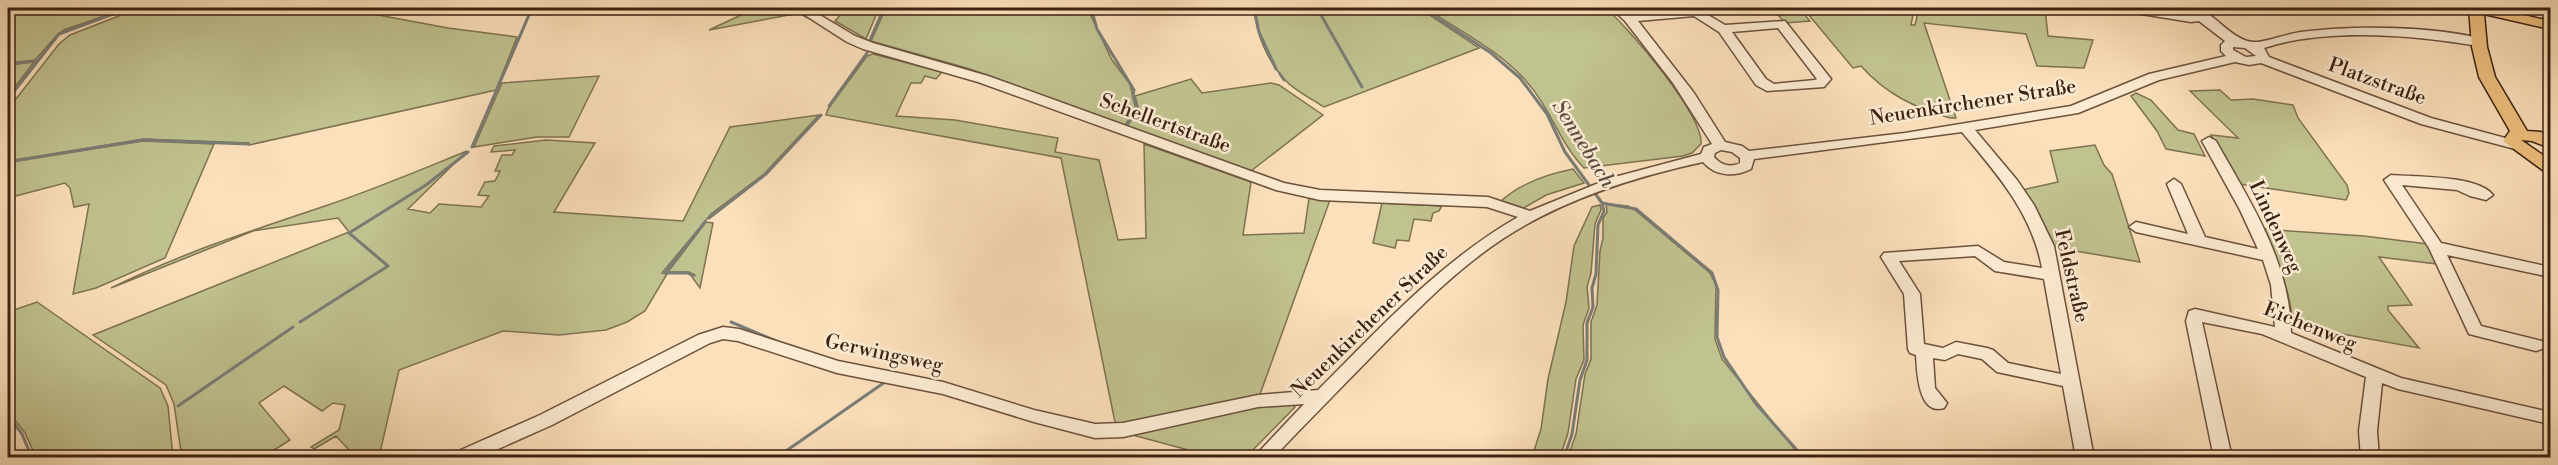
<svg xmlns="http://www.w3.org/2000/svg" width="2558" height="465" font-family="'Libre Bodoni',serif">
	<rect width="100%" height="100%" fill="#fbe0bb"/>
	<filter id="stains"><feTurbulence type="fractalNoise" baseFrequency=".00333" numOctaves="4"/><feColorMatrix values="0 0 0 0 .2 0 0 0 0 .09 0 0 0 0 .02 0 0 0 .5 -.17"/></filter>
	<radialGradient id="worn" r=".72"><stop offset=".6" stop-color="#630" stop-opacity="0"/><stop offset="1" stop-color="#630" stop-opacity=".3"/></radialGradient>
	<path fill="#c0c28f" stroke="#7e7250" stroke-width="1.5" d="M8 8H127L64 30 58 34 35 60 8 63Z
		M139 8H352L351 10 448 28 517 37 496 90 249 145V143L144 139 8 161V109L59 44 70 35Z
		M756 8H791L800 13 709 30Z
		M846 8H879L866 39 835 21Z
		M886 8H1090L1091 16 1112 60 1130 84 1136 110 1125 125 970 69 871 41Z
		M1254 8H1419L1479 48 1324 107C1312 99 1295 91 1285 80 1267 60 1256 34 1254 8Z
		M1426 8H1605C1628 26 1704 116 1701 144L1692 153 1683 156 1584 168C1559 142 1550 107 1526 81 1499 50 1459 31 1426 8Z
		M1772 8H1799L1810 21 1785 23Z
		M1803 8H1875L1913 15 1911 25H1915L1919 8H1978L2008 13 2009 8H2045L2048 36 2093 40 2084 68 2037 66 2026 34 1924 23 1956 118H1950C1914 107 1887 95 1861 66L1853 68Z
		M873 54 942 72 936 79 925 76 921 83H911L896 116 955 120 1058 138 1055 152 1099 160 1118 240 1146 238 1144 144 1251 182 1243 235 1304 233 1309 198 1330 200 1259 397 1198 407 1116 427 1061 158 826 115 828 109 867 56Z
		M34 62 8 96V65Z
		M599 76 569 137H537L474 147 502 83Z
		M1191 79 1202 93 1271 83 1279 85 1323 115 1251 171 1127 126 1139 110 1135 96Z
		M2220 90 2231 100 2253 99 2293 105 2298 118 2347 185 2349 193 2346 200 2239 184 2211 135 2238 138 2190 91Z
		M2136 93 2151 100 2178 130 2194 134 2205 156 2166 149 2157 131 2131 96Z
		M819 115 764 174 711 214 662 273 667 274 645 311 627 322 606 330 559 335 503 331 399 370 379 457H340L350 451 336 436 314 449 311 447 339 430 345 405 333 403 322 411 284 386 259 403 290 440 263 457H179L181 452 174 404 166 385 93 335 349 232 338 218 253 231 111 288C182 253 250 231 325 206 373 190 420 170 467 151L408 209 430 213 439 204 481 207 489 196 478 195 485 182 495 181 500 171H495L502 155H512L515 150 491 152 494 146 546 140 595 143 554 212 683 221 730 127Z
		M143 141 214 144 165 258 96 288 73 294 89 204 74 207 70 188 65 183 8 198V162Z
		M2095 145 2104 165 2112 174 2140 262 2052 247 2022 190 2058 182 2050 151Z
		M1573 169 1584 183 1546 195 1522 209 1500 202C1519 184 1548 174 1573 169Z
		M1382 203 1442 206 1439 211 1433 213 1431 221 1414 219 1409 241 1397 240 1395 248 1373 243Z
		M1606 204 1628 206 1635 210 1710 273 1716 285 1715 339 1722 359 1801 457H1568L1576 434 1585 374 1591 359V322L1597 305 1600 251 1603 238V218L1607 212Z
		M1600 205 1601 210 1595 224 1591 273 1587 287 1589 308 1583 325 1584 360 1576 379 1568 433 1560 457H1532L1541 429 1548 379 1566 302 1574 246 1592 207Z
		M706 222 713 223 700 288 692 277 695 275 689 272H668Z
		M2262 229 2364 236 2428 244 2437 264 2379 257 2412 305 2388 306V310L2419 348 2293 325C2290 290 2279 260 2262 229Z
		M37 302 160 388 168 406 173 457H36L25 433 8 411V312Z
		M1290 403 1295 407 1246 457H1214L1129 434 1261 405Z"/>
	<g fill="none" stroke-linecap="round" stroke-linejoin="round">
		<path stroke="#7a7d76" stroke-width="3" d="M793 8 807 17
			M1091 8 1097 29 1134 90 1133 96 1138 110 1126 125
			M1254 8 1259 32 1276 69
			M1317 8 1362 87
			M1422 8 1491 53 1520 78 1547 114 1565 152 1602 203 1604 211 1598 225 1596 274 1592 288 1593 307 1587 323V360L1580 380 1572 434 1564 458
			M870 40 884 8
			M8 64 36 61
			M1280 74 1284 80
			M8 99 59 34 129 8
			M829 106 867 53
			M472 147 532 8
			M8 162 143 140 248 144
			M1602 203 1636 209 1712 273 1718 290 1717 337 1724 357 1756 404 1804 458
			M709 218 766 174 821 115
			M693 276 688 273H665L705 222
			M300 322 388 266 349 233 426 185 468 152
			M731 322 776 341
			M178 406 293 327
			M8 415 22 434 32 458
			M776 458 885 382"/>
		<g stroke="#6c513c" stroke-width="3">
			<path id="minor" d="M794 8H808L855 36 873 43 988 76 1284 183 1320 190 1488 197 1530 211 1611 178 1701 154 1704 147 1712 144 1673 83 1625 21 1611 8H1624L1632 14 1696 8 1725 25 1785 21 1831 79 1824 87 1767 91 1756 85 1719 32 1694 16 1638 21 1694 93 1725 142 1742 146 1749 151 1905 133 2071 106 2149 74 2226 56 2221 51V45L2225 41 2199 21 2191 22 2129 12 2123 8H2149L2190 14 2188 11 2190 8C2210 4 2231 44 2257 42 2268 41 2287 34 2301 32 2354 25 2431 26 2483 39L2485 42 2479 46C2413 35 2328 27 2264 48L2269 57 2431 118 2520 142 2522 145 2515 149 2421 124 2261 63 2249 65 2235 62 2159 80 2078 113 1975 130 2017 180 2034 205 2054 246 2094 458H2076L2063 386 1997 372 1982 359 1958 354 1945 360 1933 358 1935 388 1947 403 1944 408C1918 416 1917 371 1916 355L1910 353 1908 349 1904 294 1881 257 1884 253 1978 246 2004 262 2042 268C2032 213 1997 174 1962 132L1754 159 1751 169C1735 177 1716 177 1703 162 1634 177 1564 199 1504 238 1455 270 1416 311 1375 353 1341 388 1307 422 1273 458H1253L1304 404 1258 407 1123 437 1095 438 1034 422 943 394 837 373 738 341 723 339 710 343 552 425 478 458H451L454 453 540 415 698 335 723 327 739 329 838 361 943 382 1034 410 1095 424 1123 423 1258 395 1318 390C1381 327 1440 262 1518 217L1487 207 1320 200 1276 190 978 82 863 49 847 42ZM1778 28 1817 79 1815 80 1774 84 1766 79 1732 32ZM2233 47 2245 48 2256 56 2246 57 2233 50ZM1721 150 1732 152 1740 158V163C1730 168 1721 165 1714 157L1715 153ZM1975 256 1995 271 2044 279 2061 374 2008 363 1993 350 1987 348 1956 342 1943 348 1924 344 1920 294 1899 261Z
				M2209 137 2216 141C2250 202 2290 261 2291 333L2401 378 2550 412V424L2398 389 2382 383 2377 431 2379 458H2361L2359 431 2366 377 2262 334 2202 322 2232 458H2214L2186 321 2189 311 2195 309 2275 327 2271 285 2263 260 2136 232 2129 227 2136 222 2188 234 2167 184 2174 179 2181 184 2205 237 2258 249 2240 210 2202 141Z
				M2391 175C2415 177 2478 175 2493 195L2486 200 2470 196 2457 190 2402 185 2441 243 2550 267V277L2447 255 2481 326 2542 341 2544 345 2542 349 2536 351 2469 334 2429 248 2384 180Z"/>
		</g>
		<g stroke="#3d2112" stroke-width="3">
			<path id="major" d="M2469 8H2493L2550 21V29L2484 14 2487 47 2495 77 2527 131 2541 132 2550 137V148L2532 141 2521 140 2550 160V172L2544 171 2503 141 2510 131 2479 77 2472 47Z"/>
		</g>
		<use href="#minor" fill="#fcebd3" fill-rule="evenodd"/>
		<use href="#major" fill="#eec07e" fill-rule="evenodd"/>
	</g>
	<g text-anchor="middle" dominant-baseline="central" stroke-width="5" stroke-linejoin="round" paint-order="stroke">
		<g font-size="20" fill="#3d2112" stroke="#fcebd3">
			<text transform="translate(2377 82) rotate(20)">Platzstraße</text>
			<text transform="translate(1973 103) rotate(-9)">Neuenkirchener Straße</text>
			<text transform="translate(1165 124) rotate(20)">Schellertstraße</text>
			<text transform="translate(2275 227) rotate(65)">Lindenweg</text>
			<text transform="translate(2071 276) rotate(77)">Feldstraße</text>
			<text transform="translate(1370 322) rotate(-44)">Neuenkirchener Straße</text>
			<text transform="translate(2310 327) rotate(22)">Eichenweg</text>
			<text transform="translate(884 354) rotate(12)">Gerwingsweg</text>
		</g>
		<g font-size="21" font-style="italic" fill="#5b4f44" stroke="#fcebd3">
			<text transform="translate(1583 144) rotate(58)">Sennebach</text>
		</g>
	</g>
	<rect width="2558" height="465" fill="none" stroke="#fbe0bb" stroke-width="30"/>
	<rect x="9" y="9" width="2540" height="447" fill="none" stroke="#3d2112" stroke-width="3"/>
	<rect x="15" y="15" width="2528" height="435" fill="none" stroke="#3d2112" stroke-width="1.5"/>
	<rect width="100%" height="100%" filter="url(#stains)"/>
	<rect width="100%" height="100%" fill="url(#worn)"/>
</svg>
